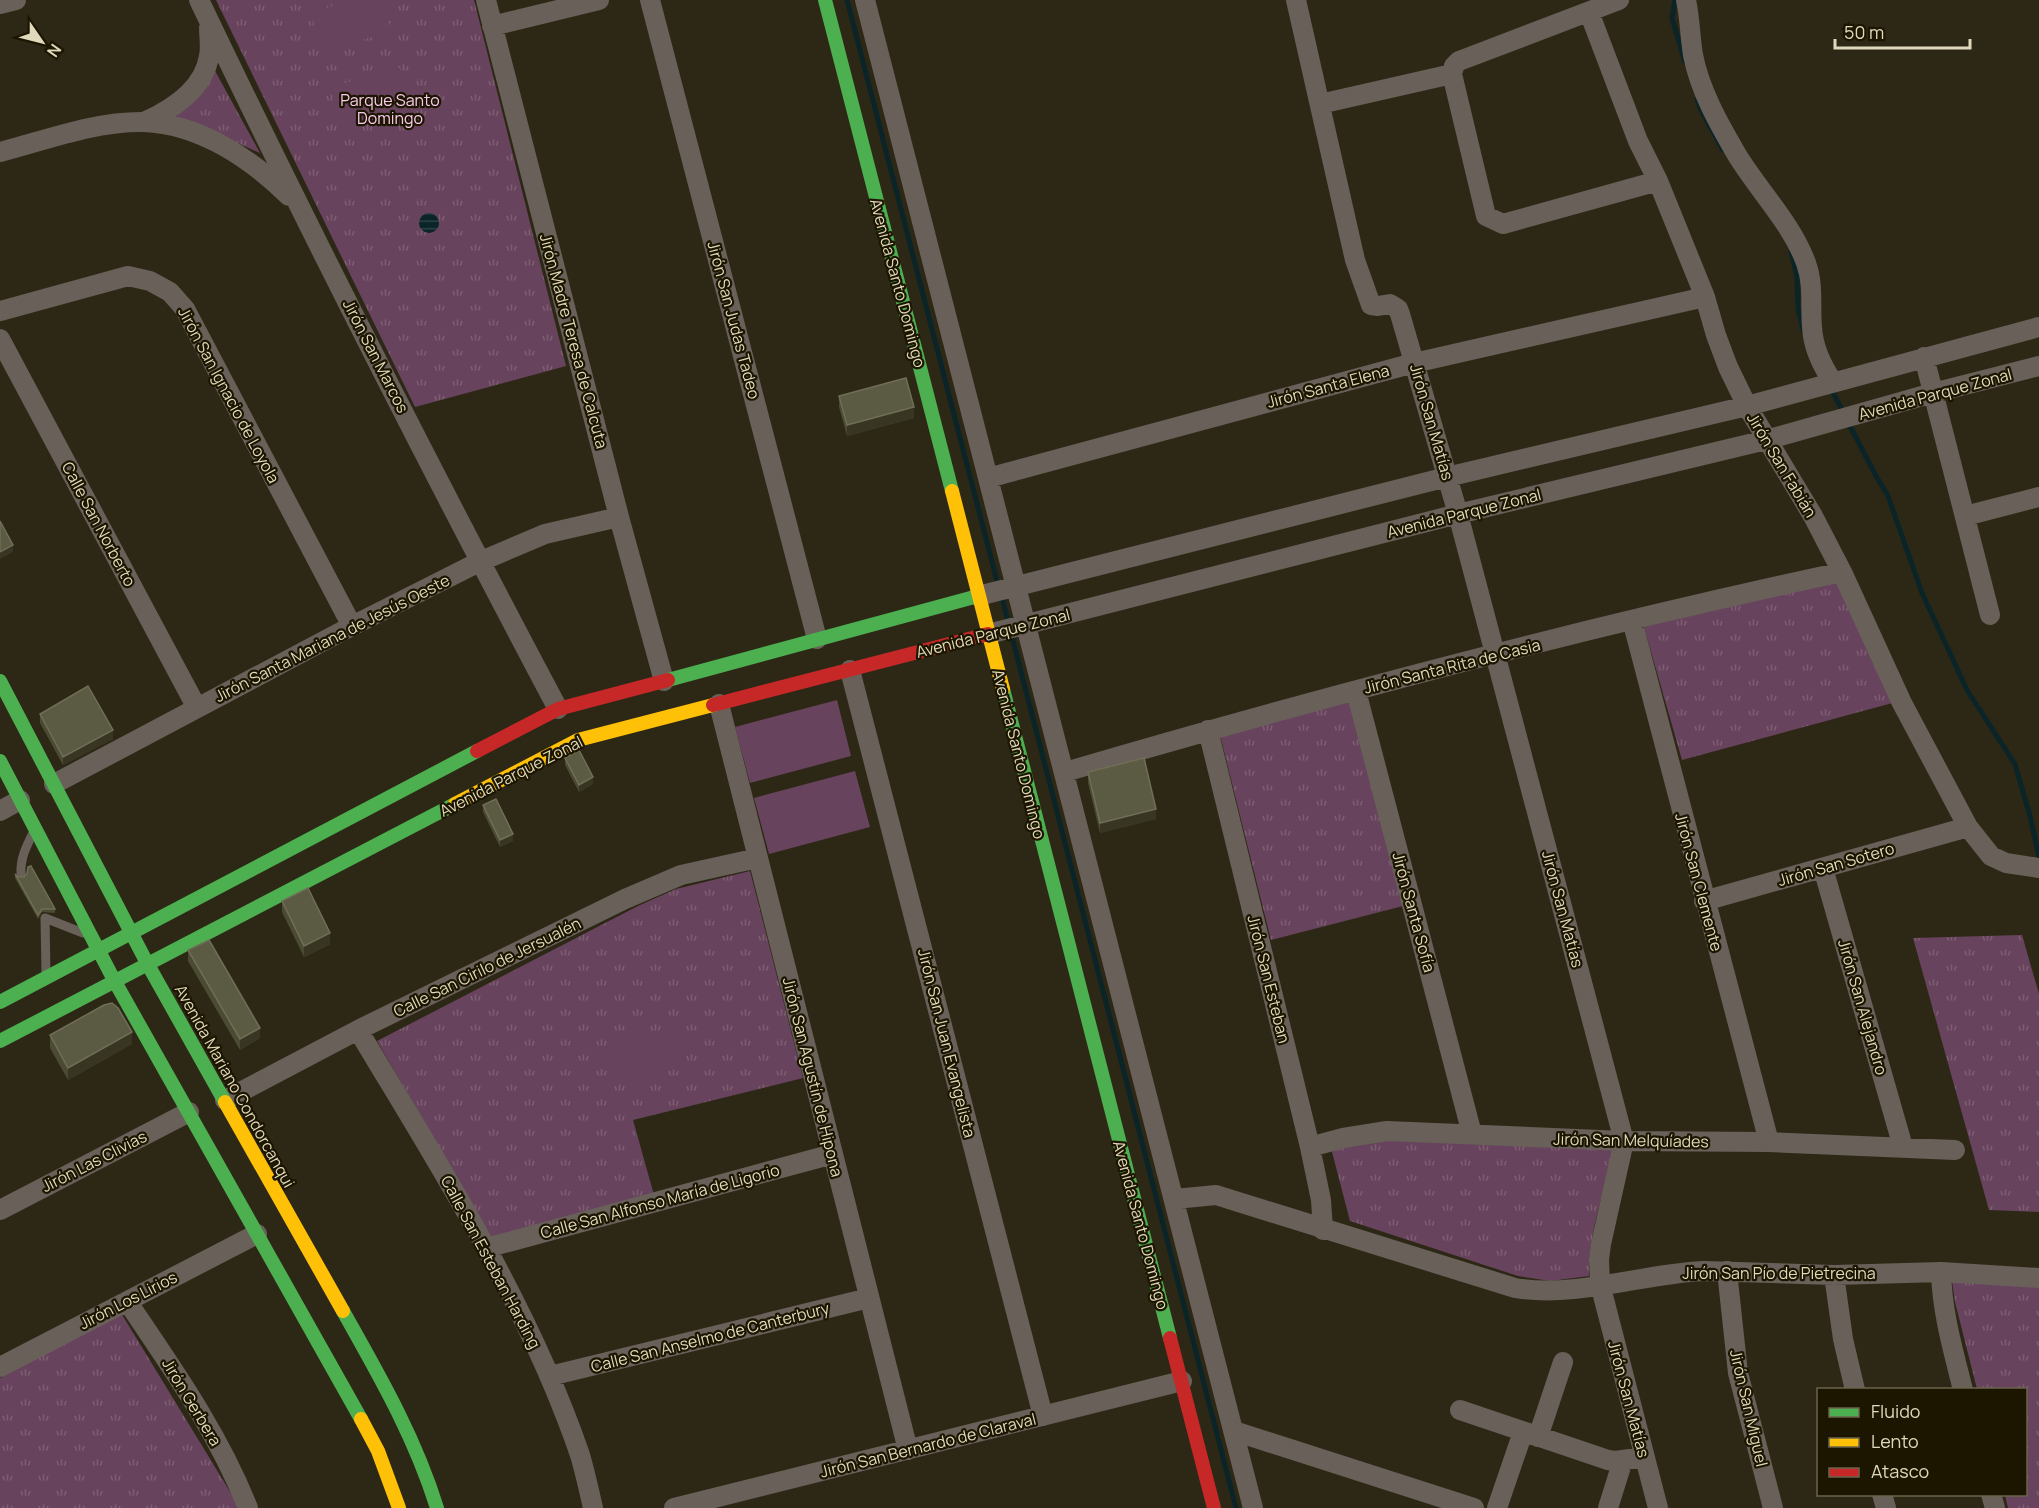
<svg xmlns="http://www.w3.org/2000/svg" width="2039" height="1508" font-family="Manrope,sans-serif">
	<defs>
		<pattern id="grass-tufts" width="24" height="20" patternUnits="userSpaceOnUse" patternTransform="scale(1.5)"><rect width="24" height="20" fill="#68435d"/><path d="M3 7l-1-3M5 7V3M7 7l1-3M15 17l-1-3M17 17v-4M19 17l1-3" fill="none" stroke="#7d5e72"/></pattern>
		<pattern id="water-rules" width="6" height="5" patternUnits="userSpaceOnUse" patternTransform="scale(1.5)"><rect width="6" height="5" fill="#0a2428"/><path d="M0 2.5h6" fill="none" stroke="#2d4345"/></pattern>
	</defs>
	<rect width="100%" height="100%" fill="#2d2816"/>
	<path fill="url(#grass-tufts)" d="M216 0H474L566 366 415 407Z
		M214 69 260 153 206 129 166 117Z
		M1840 578 1896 702 1682 760 1644 627Z
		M1352 701 1403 906 1271 940 1220 735Z
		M750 871 803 1078 633 1120 654 1195 492 1238 377 1041 638 906 676 889Z
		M2022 935 2039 994V1212L1989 1210 1913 938Z
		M1376 1139 1615 1145C1606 1189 1588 1231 1589 1276L1550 1281 1518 1276 1350 1221 1331 1148Z
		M1952 1281 2039 1284V1508H2008L2005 1495 2026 1494V1390L1977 1389 1955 1302Z
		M121 1313 240 1508H0V1378Z"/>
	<path fill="#68435d" d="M355 0H383L391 32 321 51 311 12Z
		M400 68 411 107 341 126 330 87Z
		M837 700 851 756 750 783 735 727Z
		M855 771 870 827 769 854 754 798Z
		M675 1026 686 1066 617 1085 606 1046Z"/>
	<path fill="url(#water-rules)" d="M419 223a10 10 0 1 1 20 0a10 10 0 1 1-20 0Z"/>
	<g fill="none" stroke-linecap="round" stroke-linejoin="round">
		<path stroke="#0a2428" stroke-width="5" d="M847 0 998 585
			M1675 0 1672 18 1685 62
			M1697 99 1701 110 1723 150
			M1791 251 1797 277 1798 309 1804 333
			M1830 387 1844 414
			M1848 422 1876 476 1888 496 1922 593 1967 690 2015 764 2030 816 2039 857
			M1001 594 1236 1508"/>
		<path stroke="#686059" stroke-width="9" d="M21 874C20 859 26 847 33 833
			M46 974 45 918 83 933"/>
		<path stroke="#686059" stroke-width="20" d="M199 0C313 239 434 475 558 709
			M486 0 619 517 664 681
			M650 0 817 639
			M865 0 1253 1508
			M1296 0 1355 260 1371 305 1378 306 1390 304 1398 309 1400 314 1458 514 1624 1141 1601 1244 1599 1260 1600 1284 1658 1508
			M1619 0 1459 61 1454 66 1452 74 1486 216 1503 224 1658 181
			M1686 0C1690 18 1690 37 1693 55 1700 91 1719 124 1737 155 1759 191 1792 224 1806 263 1814 285 1810 305 1812 327 1813 347 1822 366 1833 382
			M0 4 16 0
			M1589 12 1638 141 1658 181 1705 297 1716 335 1728 367 1747 406 1813 516 1842 572 1902 703 1968 827 1991 856 2006 863 2039 868
			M492 26 599 0
			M1320 104 1452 74
			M144 122C171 110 204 89 209 56 211 47 209 37 209 27
			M0 152C46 140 96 121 144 122 200 124 251 159 289 196
			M0 311 128 276 150 281 170 292 185 309 352 626
			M0 339 197 708
			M1924 357 1990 615
			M988 478 1414 363 1705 297
			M1965 516 2039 497
			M978 596 1447 477 1747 406 2039 327
			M1632 620 1769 1142
			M988 634 1458 514 1766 440 1933 393 2039 366
			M850 670 1043 1416
			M1356 691 1472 1134
			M719 704 908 1450
			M1208 730 1310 1147 1321 1200 1323 1230
			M1065 772C1321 697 1581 628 1842 572
			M54 784 352 626 479 562 545 534 619 517
			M0 811 20 800
			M1823 868 1903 1147
			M1704 901 1968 827
			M358 1030C440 1167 528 1303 580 1455 585 1472 589 1490 593 1508
			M225 1100 358 1030 625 899 681 875 758 858
			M1310 1147 1343 1138 1387 1131 1624 1141 1769 1142 1955 1150
			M1175 1199 1216 1195 1515 1288C1577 1298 1641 1274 1703 1271L1834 1275 1941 1272 2039 1278
			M0 1210 189 1112
			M486 1248 833 1154
			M1727 1271 1738 1373 1773 1508
			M1941 1272C1942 1312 1953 1350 1963 1390
			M1834 1275 1843 1339 1855 1390
			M127 1301C172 1368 218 1432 248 1508
			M0 1367 257 1234
			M550 1376 869 1298
			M1460 1410 1608 1460 1615 1461 1645 1457
			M1234 1431 1474 1508
			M1538 1437 1563 1362
			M1882 1494 1886 1508
			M1991 1494 1995 1508
			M674 1508 1182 1381
			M1497 1508 1523 1432
			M1608 1508 1623 1460"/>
		<path stroke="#4caf50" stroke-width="14" d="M825 0 952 491
			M668 680 978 596
			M0 681 147 963 225 1102
			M1003 689 1170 1338
			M0 761 114 980 361 1419
			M0 1002 477 751
			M0 1041 455 804
			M343 1311C379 1375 415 1437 437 1508"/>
		<path stroke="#ffc107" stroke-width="14" d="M952 491 1003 689
			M455 804 578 740 713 705
			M225 1102 343 1311
			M361 1419 378 1451 399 1508"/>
		<path stroke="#c62828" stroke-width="14" d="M713 705 988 634
			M477 751 558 709 668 680
			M1170 1338 1214 1508"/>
	</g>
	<path fill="#4b4b34" d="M839 396 914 418 847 436 839 407Z
		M40 714 113 739 63 765 40 723Z
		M565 758 593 784 579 792 565 765Z
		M1088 772 1156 819 1100 833 1088 783Z
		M483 805 513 841 500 847 483 812Z
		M27 873 55 909V913L42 912 38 919 15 878V874L18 877H24Z
		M282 901 330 944 304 957 282 912Z
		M188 950 260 1038 240 1050 188 961Z
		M50 1035 132 1044 68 1080 50 1048Z"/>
	<path fill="#383622" d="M914 407V418L847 436V425Z
		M13 545V552L0 559V552Z
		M113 730V739L63 765V757Z
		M593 777V784L579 792V785Z
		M1156 809V819L1100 833V823Z
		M513 834V841L500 847V840Z
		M330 933V944L304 957V946Z
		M260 1028V1038L240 1050V1039Z
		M132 1032V1044L68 1080V1068Z"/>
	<path fill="#5b5a43" stroke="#706e56" stroke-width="1.5" d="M906 378 914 407 847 425 839 396Z
		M0 521 13 545 0 552Z
		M88 686 113 730 63 757 40 714Z
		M579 750 593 777 579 785 565 758Z
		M1144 758 1156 809 1100 823 1088 772Z
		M496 799 513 834 500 840 483 805Z
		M31 866 55 909H42L38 915 15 874 18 877H24L27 873 28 867Z
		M308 888 330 933 304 946 282 901Z
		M209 940 260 1028 240 1039 188 950Z
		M112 1003 118 1008 132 1032 68 1068 50 1035 104 1005Z"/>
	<g text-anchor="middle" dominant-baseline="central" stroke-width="4.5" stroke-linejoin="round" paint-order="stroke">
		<g font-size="16" fill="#f9caee" stroke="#1c1600">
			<text x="390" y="100">Parque Santo<tspan x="390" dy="18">Domingo</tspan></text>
		</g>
		<g font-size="16" fill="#e1d9bb" stroke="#1c1600">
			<text transform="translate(898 283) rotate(75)">Avenida Santo Domingo</text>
			<text transform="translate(734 320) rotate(75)">Jirón San Judas Tadeo</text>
			<text transform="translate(574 341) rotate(75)">Jirón Madre Teresa de Calcuta</text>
			<text transform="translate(376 356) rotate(63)">Jirón San Marcos</text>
			<text transform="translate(1328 386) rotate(-15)">Jirón Santa Elena</text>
			<text transform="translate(1935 394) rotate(-15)">Avenida Parque Zonal</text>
			<text transform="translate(229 395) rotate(62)">Jirón San Ignacio de Loyola</text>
			<text transform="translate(1432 422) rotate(74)">Jirón San Matías</text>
			<text transform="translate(1782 465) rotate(59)">Jirón San Fabián</text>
			<text transform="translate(1464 513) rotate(-14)">Avenida Parque Zonal</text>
			<text transform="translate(99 524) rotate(62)">Calle San Norberto</text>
			<text transform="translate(993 633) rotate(-14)">Avenida Parque Zonal</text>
			<text transform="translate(332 638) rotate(-27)">Jirón Santa Mariana de Jesús Oeste</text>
			<text transform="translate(1452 666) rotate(-14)">Jirón Santa Rita de Casia</text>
			<text transform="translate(1019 754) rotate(76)">Avenida Santo Domingo</text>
			<text transform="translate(511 776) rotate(-27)">Avenida Parque Zonal</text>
			<text transform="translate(1836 864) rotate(-16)">Jirón San Sotero</text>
			<text transform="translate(1699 882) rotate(75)">Jirón San Clemente</text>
			<text transform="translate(1563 909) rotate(75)">Jirón San Matías</text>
			<text transform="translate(1414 912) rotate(75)">Jirón Santa Sofía</text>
			<text transform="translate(487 967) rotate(-26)">Calle San Cirilo de Jersualén</text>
			<text transform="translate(1269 979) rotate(76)">Jirón San Esteban</text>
			<text transform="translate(1863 1007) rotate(74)">Jirón San Alejandro</text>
			<text transform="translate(947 1043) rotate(76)">Jirón San Juan Evangelista</text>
			<text transform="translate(813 1077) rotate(76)">Jirón San Agustín de Hipona</text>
			<text transform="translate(235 1086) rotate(61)">Avenida Mariano Condorcanqui</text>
			<text transform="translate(1631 1140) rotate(1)">Jirón San Melquíades</text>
			<text transform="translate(94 1161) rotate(-27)">Jirón Las Clivias</text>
			<text transform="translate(660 1201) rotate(-15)">Calle San Alfonso María de Ligorio</text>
			<text transform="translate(1141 1225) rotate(75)">Avenida Santo Domingo</text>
			<text transform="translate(491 1262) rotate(62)">Calle San Esteban Harding</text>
			<text x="1779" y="1273">Jirón San Pío de Pietrecina</text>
			<text transform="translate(128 1300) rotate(-27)">Jirón Los Lirios</text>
			<text transform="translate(710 1337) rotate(-14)">Calle San Anselmo de Canterbury</text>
			<text transform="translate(1629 1399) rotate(75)">Jirón San Matías</text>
			<text transform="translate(192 1402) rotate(59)">Jirón Gerbera</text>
			<text transform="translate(1749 1408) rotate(77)">Jirón San Miguel</text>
			<text transform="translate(928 1445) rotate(-14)">Jirón San Bernardo de Claraval</text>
		</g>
	</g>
	<rect x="1817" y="1388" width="210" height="108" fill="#1c1600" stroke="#6b644b" stroke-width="1.5"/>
	<rect x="1829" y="1408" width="30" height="9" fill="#4caf50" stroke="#6b644b" stroke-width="1.5"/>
	<text x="1871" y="1418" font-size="18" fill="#e1d9bb">Fluido</text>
	<rect x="1829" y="1438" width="30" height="9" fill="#ffc107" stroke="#6b644b" stroke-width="1.5"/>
	<text x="1871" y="1448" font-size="18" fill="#e1d9bb">Lento</text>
	<rect x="1829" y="1468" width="30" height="9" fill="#c62828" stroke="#6b644b" stroke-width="1.5"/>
	<text x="1871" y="1478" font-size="18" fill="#e1d9bb">Atasco</text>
	<g transform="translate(42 42) rotate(125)" stroke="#1c1600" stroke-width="4.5" paint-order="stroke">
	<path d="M0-4.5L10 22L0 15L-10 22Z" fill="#e1d9bb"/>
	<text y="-9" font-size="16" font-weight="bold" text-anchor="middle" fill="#e1d9bb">N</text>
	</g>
	<path d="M1835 39v9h135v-9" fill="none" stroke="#e1d9bb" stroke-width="3"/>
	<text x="1844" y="39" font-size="18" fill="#e1d9bb" stroke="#1c1600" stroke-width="4.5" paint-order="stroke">50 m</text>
</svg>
